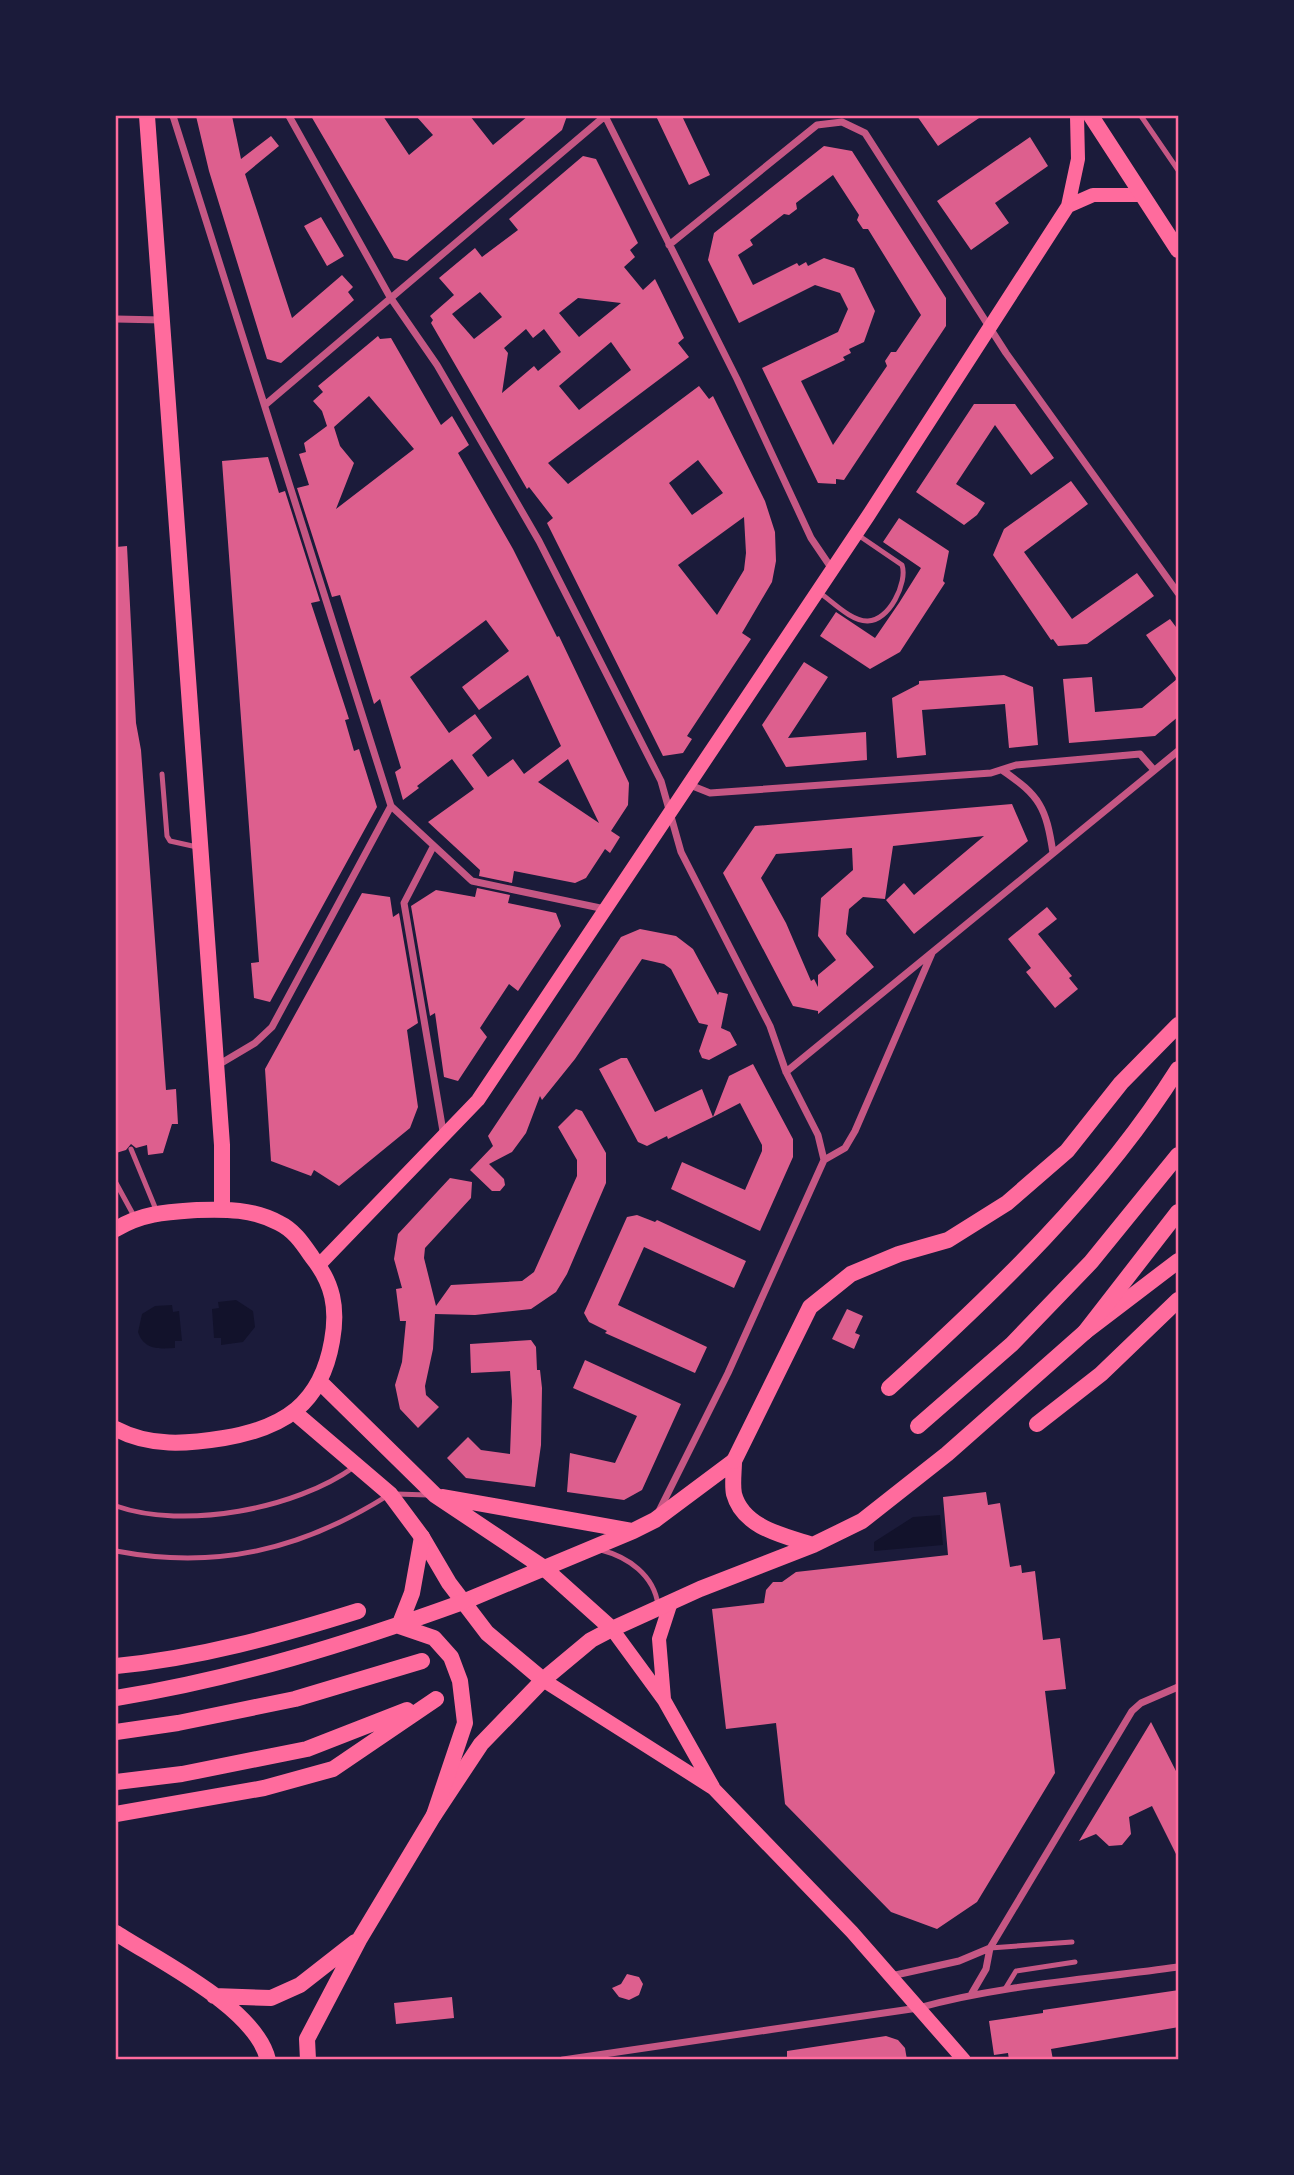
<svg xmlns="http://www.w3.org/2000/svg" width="1294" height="2175" font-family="'DM Sans',sans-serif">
	<rect width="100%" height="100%" fill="#1b1b3a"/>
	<path fill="#12122b" d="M236 1300 253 1311 255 1327 243 1342 221 1345V1338H214L212 1309 219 1308 218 1302Z
		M172 1305 173 1312 179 1311 182 1341H175V1348C159 1349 144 1350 138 1332L142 1314 155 1306Z
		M940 1515 943 1545 874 1551V1542L913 1517Z"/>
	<path fill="#dd5f8e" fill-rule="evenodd" d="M196 116H232L241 159 271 136 279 146 245 174 292 318 342 275 353 287 348 292 354 300 281 363 267 359 209 171Z
		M311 116H383L409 155 433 135 416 116H470L493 145 528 116H567L562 130 407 261 394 258Z
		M656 116H682L710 175 689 185Z
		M917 116H982L938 146Z
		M1030 137 1048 166 995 203 1009 223 971 250 937 201Z
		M824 146 852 151 946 298V326L844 480 836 479V484L818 483 762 368 838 332 848 309 840 293 815 285 739 323 708 260 714 233ZM833 175 859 215 857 220 863 229H868L921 315 896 352H891L885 361 887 366 833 445 801 381 845 360 843 357 851 353 849 349 864 342 875 311 854 268 824 258 808 266 806 262 799 266 797 263 753 285 738 255 753 245 750 240 784 214 789 215 797 209 796 203Z
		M583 156 596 159 638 243 630 250 635 257 624 267 643 290 655 279 684 338 678 343 689 357 548 463 568 484 699 386 709 399 713 396 765 501 775 532 776 561 772 582 742 633 751 639 687 736 692 739 683 753 663 756 547 523 553 518 529 487 527 489 431 323 433 320 430 316 454 295 439 278 475 248 482 257 518 230 509 219ZM480 292 502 317 474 339 452 314ZM578 298 621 303 579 337 559 313ZM526 329 533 338 544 329 561 352 538 371 534 366 502 393 508 353 504 348ZM611 342 631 370 579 410 559 386ZM698 460 723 493 692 515 669 483ZM744 517 746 553 744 570 717 615 678 565Z
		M321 217 344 256 327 266 304 226Z
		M378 336 380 339 391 338 441 425 452 416 469 445 458 453 513 549 557 637 559 636 629 783 628 805 611 831 620 837 610 853 605 849 586 878 575 883 514 871 512 883 479 876 480 870 428 822 474 789 452 759 417 786 419 788 403 800 395 772 401 768 380 699 374 704 340 595 332 597 297 488 309 485 299 454 306 452 304 443 327 426 322 411 313 401 323 392 318 386ZM369 396 414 449 336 509 354 463 340 446 334 427ZM486 620 509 651 462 687 479 710 528 675 561 746 524 774 513 759 488 777 472 755 492 738 475 714 449 733 410 677ZM568 759 599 823 538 782Z
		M974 404H1015L1054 458 1031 475 995 425 956 484 985 503 977 515 964 525 916 492Z
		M268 457 279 493 285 491 320 601 311 603 349 719 345 720 354 751 359 749 377 807 270 1002 254 998 251 963 259 962 222 461Z
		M1071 481 1088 504 1024 552 1072 619 1137 573 1154 596 1087 644 1058 646 1053 639 1051 640 993 555 1004 529Z
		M899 518 949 551 943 581 945 583 900 652 870 669 820 636 836 612 875 638 899 603 921 568 883 542Z
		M127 546 136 723 141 750 166 1090 176 1089 178 1124H172L163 1153 148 1155 147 1145 136 1148 131 1144 126 1150 116 1153V547Z
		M1170 619 1179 631V716L1155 736 1069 743 1063 679 1092 677 1095 712 1142 708 1177 679 1146 635Z
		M804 662 828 677 788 738 866 732 867 760 786 767 762 725Z
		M1004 675 1033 687 1038 745 1009 748 1005 704 922 710 926 755 897 758 892 698 919 684V681Z
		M1012 804 1028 841 914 934 886 900 904 883 914 895 984 836 893 846 885 899 863 897 849 909 846 934 874 967 818 1014V1011L793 1006 723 873 755 826ZM852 848 853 870 821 898 818 936 836 960 818 975V987L814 979 811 981 786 923 761 878 776 854Z
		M477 888 510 895 508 903 556 913 561 926 518 991 509 984 480 1028 487 1037 458 1081 444 1077 435 1013 430 1016 411 906 436 890 475 897Z
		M362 893 390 897 393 917 399 913 418 1023 407 1030 418 1107 410 1128 339 1186 314 1170 311 1176 271 1161 265 1069Z
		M1047 907 1057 919 1038 934 1072 976 1069 978 1078 989 1055 1008 1026 972 1031 968 1008 939Z
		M640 929 676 936 693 949 718 995 719 992 728 994 721 1028 730 1032 737 1045 709 1060 702 1058 699 1051 708 1025 699 1023 671 969 664 964 642 959 575 1059 542 1100 540 1096 526 1133 512 1152 489 1164 504 1179 505 1185 500 1191H492L470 1170 493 1146 488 1136 621 937Z
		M621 1058H627L655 1112 702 1089 713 1117 668 1139 667 1136 647 1146 638 1142 599 1069Z
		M753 1064 793 1139V1157L760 1231 671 1189 682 1162 745 1190 762 1151V1145L740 1103 713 1117 729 1076Z
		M576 1109 582 1111 606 1153V1183L567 1274 556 1292 531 1309 475 1315 435 1314 433 1349 425 1386 426 1395 439 1407 418 1428 400 1409 395 1385 402 1362 406 1321H400L396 1289 402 1288 394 1259 398 1234 450 1178 472 1182 471 1198 425 1248 424 1258 436 1306 451 1285 522 1281 534 1272 577 1176V1160L558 1127Z
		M637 1215 655 1222 657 1220 746 1261 734 1288 644 1247 618 1305 707 1347 695 1373 605 1333 607 1331 589 1322 584 1313 627 1217Z
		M847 1309 863 1316 855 1333 860 1335 854 1349 832 1339Z
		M531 1340 536 1347 537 1370H540L542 1388 541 1445 535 1487 466 1478 447 1458 468 1437 481 1450 510 1454 512 1401 510 1371 471 1373 470 1344Z
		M585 1360 681 1404 642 1490 624 1500 567 1492 570 1453 615 1463 637 1416 573 1388Z
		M986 1492 988 1505 1000 1503 1010 1567 1021 1565 1022 1573 1035 1571 1043 1640 1060 1638 1066 1689 1045 1691 1055 1773 977 1902 937 1929 891 1912 785 1804 776 1723 726 1729 712 1609 764 1603 766 1590 773 1582H782L796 1572 948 1555 943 1497Z
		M1151 1722 1179 1777V1860L1152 1806 1129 1817 1131 1834 1122 1845 1109 1846 1096 1834 1079 1841Z
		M627 1974 639 1977 643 1984 639 1995 629 2000 619 1997 612 1988 621 1984Z
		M1179 1990V2027L1051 2049 1053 2060H1009L1008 2053 994 2055 989 2021 1043 2013V2010Z
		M452 1997 454 2018 396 2024 394 2003Z
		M886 2036 898 2040 905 2048 907 2060H787V2051Z"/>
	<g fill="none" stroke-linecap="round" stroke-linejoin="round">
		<path stroke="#c65784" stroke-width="5" d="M1141 116 1178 170
			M820 593C833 602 851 621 867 621 889 622 908 582 902 565L858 535
			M162 774 167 836 170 841 197 847
			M131 1149 157 1212
			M116 1183 134 1216
			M396 1494 428 1495
			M116 1506C184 1530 296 1509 354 1467
			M601 1550C628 1557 654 1575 658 1605
			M116 1551C216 1570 301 1550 387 1496
			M990 1948 1072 1942
			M1005 1989 1016 1971 1075 1962"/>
		<path stroke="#c65784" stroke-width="7" d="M173 116 391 806
			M289 116 390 297 437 365 539 541 661 781 681 852 770 1026 786 1072 818 1135 824 1160
			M605 116 737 379 811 538 832 569
			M669 245 817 125 842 122 865 133 1006 353 1178 593
			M116 319 162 320
			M265 405 605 116
			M1002 770C1040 796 1046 807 1053 853
			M690 785 710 793 991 773 1016 765 1140 754 1154 770
			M391 806 472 881 605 909
			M433 847 404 903 444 1137
			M218 1065 255 1043 272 1027 391 806
			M786 1072 1178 751
			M824 1160 845 1148 855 1131 932 953
			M659 1511 728 1373 824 1160
			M891 1976 959 1961 990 1948
			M972 1993 986 1969 990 1948 1132 1711 1141 1703 1178 1687
			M563 2060 918 2008C1000 1985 1093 1979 1178 1967"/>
		<path stroke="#ff6b9d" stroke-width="14" d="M1068 206 1093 195H1141
			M319 1265 478 1100 868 516 1068 206 1078 159 1077 116
			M612 1629 664 1700 713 1787
			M543 1680 713 1788 852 1932 964 2060
			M664 1699 659 1639 671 1602"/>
		<path stroke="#ff6b9d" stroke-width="16" d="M147 116 222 1145V1209
			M1091 116 1178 250
			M116 1229C142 1213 167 1212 197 1210 226 1209 253 1209 279 1223 294 1230 303 1244 312 1257 333 1283 338 1308 332 1341 321 1404 284 1428 224 1438 187 1444 150 1447 116 1429
			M320 1382 435 1495 544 1568 612 1629
			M294 1412 390 1494 422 1537 449 1583 487 1633 543 1680
			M734 1461C734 1471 732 1484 734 1494 743 1528 785 1536 813 1545
			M443 1497 633 1531
			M463 1602 633 1531 655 1520 734 1461
			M116 1933C159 1961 256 2008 268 2060
			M214 1996 271 1998 300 1985 355 1942
			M308 2060 307 2039 359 1940 434 1815 481 1744 543 1680 591 1640 612 1629 700 1589 813 1545 862 1521 947 1454 1085 1332 1178 1261"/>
		<path stroke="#ff6b9d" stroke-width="16" d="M1085 1332 1178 1212
			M889 1388C995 1292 1101 1191 1178 1069
			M1037 1424 1101 1374 1178 1300
			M918 1426 1012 1344 1091 1262 1178 1155
			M734 1461 810 1307 851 1274 899 1254 948 1240 1007 1203 1067 1151 1121 1083 1178 1025
			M422 1537 412 1593 399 1626 434 1638 451 1657 460 1681 465 1723 434 1815
			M116 1666C199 1658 278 1636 358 1611
			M116 1698C235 1679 350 1643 463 1602
			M116 1732 178 1723 295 1699 422 1661
			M116 1782 182 1774 307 1749 407 1710
			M116 1814 264 1788 333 1769 436 1699"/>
	</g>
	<rect width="1294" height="2175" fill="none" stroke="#1b1b3a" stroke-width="234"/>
	<rect x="117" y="117" width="1060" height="1941" fill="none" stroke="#ff6b9d" stroke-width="2.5"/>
</svg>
